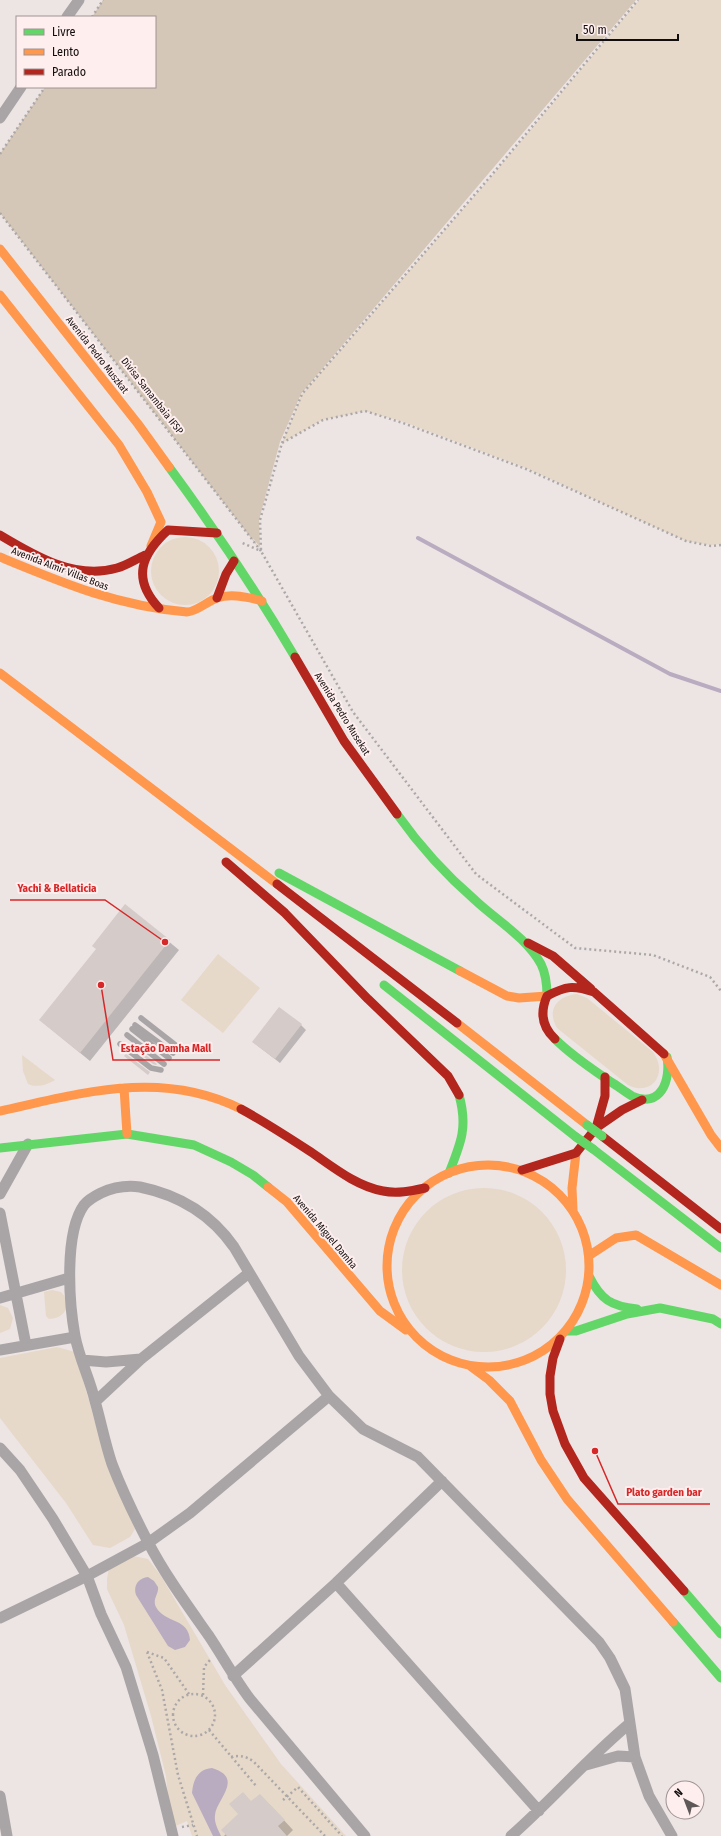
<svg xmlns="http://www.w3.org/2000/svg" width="721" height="1836" font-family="'Fira Sans Condensed',sans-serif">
	<rect width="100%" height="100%" fill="#ede4e4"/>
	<path fill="#e6d9c9" d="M639 0H721V544L711 545 686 541 526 468 404 422 365 411 322 420 282 443 302 394 491 177Z
		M151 571a34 34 0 1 1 68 0a34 34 0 1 1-68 0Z
		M218 954 260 988 223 1033 181 1000Z
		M577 994 587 998 653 1052C669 1074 651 1097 628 1085L557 1028C546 1009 558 996 577 994Z
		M22 1055 55 1080C47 1085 36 1088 28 1084L23 1071Z
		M402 1270a82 82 0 1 1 164 0a82 82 0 1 1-164 0Z
		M52 1290 61 1292C73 1304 65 1319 49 1319L46 1316 44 1292Z
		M0 1305 8 1308 13 1318 10 1329 0 1333Z
		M57 1347 75 1352 108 1467 135 1529 130 1537 110 1548 93 1545 66 1503 0 1418V1358Z
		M133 1556 148 1559 161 1576 225 1685 281 1764 346 1836H192L187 1821 171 1828 166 1776 151 1716 124 1625 107 1589V1579L109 1568Z"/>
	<path fill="#d5c7b7" d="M103 0H636L301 394 280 442 259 520 260 547 251 536 261 551 0 213V154L45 87H155V17H92Z"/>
	<path fill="#b9acc0" d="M148 1577 154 1581 158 1587C159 1594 152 1599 156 1607 164 1623 189 1618 190 1640L185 1647 175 1650 168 1646 136 1595C133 1586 138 1578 148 1577Z
		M212 1768C245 1778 216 1800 215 1815 214 1823 218 1829 221 1836H213L192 1793C193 1780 198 1769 212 1768Z"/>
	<path fill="#0003" d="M125 905 179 950 90 1061 40 1020 97 950Z
		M301 1025 306 1030 280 1063 258 1046Z
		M252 1802 269 1804 293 1830 287 1836H224Z"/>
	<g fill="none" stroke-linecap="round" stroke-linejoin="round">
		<path stroke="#b9acc0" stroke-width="4" d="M418 538 670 674 721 691"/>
	</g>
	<path fill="#d5cbc8" d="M125 904 170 940 80 1053 39 1020 96 949 92 946Z
		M279 1007 302 1024 275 1059 252 1042Z
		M133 1045 157 1064 156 1065 153 1064 131 1047Z
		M126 1054 150 1072 148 1075 124 1056Z
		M243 1792 251 1801 260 1794 285 1820 278 1826 287 1836H227L221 1830 238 1814 229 1804Z"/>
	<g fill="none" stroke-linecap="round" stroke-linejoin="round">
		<path stroke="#aca8a8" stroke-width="2.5" stroke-dasharray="2 3" stroke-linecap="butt" d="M92 17 103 0
			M0 154 45 87
			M0 213 261 551 240 542
			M282 443 302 394 490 177 638 0
			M721 545 711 546 686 541 526 469 403 423 365 411 323 420 282 443 260 520 261 551 353 712 476 874 575 948 653 955 710 977 721 991
			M147 1652 162 1690 178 1775 197 1836
			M147 1652 164 1658 189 1694
			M173 1715a21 21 0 1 1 42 0a21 21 0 1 1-42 0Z
			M203 1695 204 1667 210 1660
			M209 1730 257 1787
			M231 1757C240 1755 245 1756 253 1761L325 1836
			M283 1800 298 1787 342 1836
			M182 1827 193 1825"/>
		<path stroke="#a9a5a6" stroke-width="5.5" d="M141 1018 178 1047
			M135 1025 173 1053
			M132 1029 169 1058
			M127 1035 164 1064
			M120 1044 151 1068 161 1070"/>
		<path stroke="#a9a5a6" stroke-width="11" d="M67 17 79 0
			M0 118 21 87
			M0 1194 28 1144
			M0 1213 26 1345
			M0 1298 69 1278
			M0 1350 75 1337
			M82 1360 106 1362 141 1359
			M96 1401 141 1359 249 1273
			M0 1448 20 1470 53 1519 87 1576 101 1614 126 1667 153 1755 173 1836
			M336 1583 539 1811
			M0 1618 87 1576 148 1543 190 1513 329 1396
			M233 1676 336 1583 442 1481
			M586 1765 618 1756 635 1757
			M0 1796 7 1836
			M365 1836 250 1699C235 1679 223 1657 209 1636 188 1606 165 1575 148 1542 135 1517 122 1490 112 1464 105 1443 101 1422 95 1401 90 1379 79 1358 75 1336 69 1303 64 1233 84 1205 88 1200 95 1196 101 1193 114 1187 125 1185 140 1187 179 1195 211 1214 234 1247L299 1356 329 1396 363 1429 418 1457 599 1642 610 1658 625 1689 635 1757 649 1796 672 1836
			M511 1836C552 1800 587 1759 629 1724"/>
		<path stroke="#63d668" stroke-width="9" d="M169 467C214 528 256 591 295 657
			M397 814C419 845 446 875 475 900 496 920 526 937 541 964 546 974 547 985 547 996
			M279 873 460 971
			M384 985 576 1137
			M555 1039C572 1056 592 1069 611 1082 618 1086 625 1092 632 1096 661 1109 671 1080 667 1057
			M0 1148 127 1134 194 1145 231 1162 253 1175 268 1187
			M593 1149 721 1248
			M449 1173C461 1143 468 1127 459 1095
			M589 1276C601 1300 611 1306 637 1309
			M567 1331H576L627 1314 660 1308 713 1319 721 1324
			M684 1591 721 1634
			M673 1622 721 1678"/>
		<path stroke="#ff974d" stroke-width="9" d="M0 249 138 424 169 467
			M0 295 119 445 147 492 161 522 151 546
			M0 557C63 583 117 606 187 612 196 612 208 601 217 598 231 593 248 597 262 601
			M0 673 277 884
			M460 971 507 996 519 998 547 996
			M457 1023 587 1125
			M664 1054 711 1135 721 1148
			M124 1088 127 1134
			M0 1111C82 1093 161 1069 241 1109
			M387 1266a101 101 0 1 1 202 0a101 101 0 1 1-202 0Z
			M268 1187 287 1202 380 1311 406 1330
			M573 1210 572 1188 576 1153
			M590 1255 616 1238 636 1235 721 1285
			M470 1366 489 1380 510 1401 541 1460 567 1499 673 1622"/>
		<path stroke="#b3261e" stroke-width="9" d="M0 535C35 556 75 580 117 568 127 565 136 559 145 555
			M217 598 226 574 234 561
			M159 608C131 578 142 554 168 530L217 533
			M295 657 344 741 397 814
			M226 862 285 913 368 999 448 1076 459 1095
			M277 884 457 1023
			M528 943 553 956 591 989
			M555 1039C542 1027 540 1012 547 996 566 986 573 985 594 992L664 1054
			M241 1109C265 1122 288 1137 311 1152 333 1167 356 1186 383 1191 397 1194 411 1191 425 1188
			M596 1128 605 1096V1077
			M602 1136 721 1229
			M522 1170 576 1153 596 1128 622 1110 642 1100
			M560 1339 553 1358 550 1376V1394L553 1411 565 1444 584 1478 684 1591"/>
		<path stroke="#63d668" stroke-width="9" d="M587 1125 602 1136
			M576 1137 593 1149"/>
	</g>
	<g text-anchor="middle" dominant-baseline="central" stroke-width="4" stroke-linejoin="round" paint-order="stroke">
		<g font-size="10" fill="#120d0d" stroke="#feeeee">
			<text transform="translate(97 355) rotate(52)">Avenida Pedro Muszkat</text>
			<text transform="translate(152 396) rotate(52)">Divisa Samambaia IFSP</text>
			<text transform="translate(60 569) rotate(21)">Avenida Almir Villas Boas</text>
			<text transform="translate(342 714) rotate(58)">Avenida Pedro Musekat</text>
			<text transform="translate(325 1232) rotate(50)">Avenida Miguel Damha</text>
		</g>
	</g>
	<path fill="none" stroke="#d62828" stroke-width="1.5" d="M165 942L105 900H10M101 985L113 1060H220M595 1451L618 1504H710"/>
	<g fill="#d62828" stroke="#feeeee" stroke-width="1.5">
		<circle cx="165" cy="942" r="4"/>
		<circle cx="101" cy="985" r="4"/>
		<circle cx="595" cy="1451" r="4"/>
	</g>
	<g font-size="11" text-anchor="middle" font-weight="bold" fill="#d62828" stroke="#feeeee" stroke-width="4" stroke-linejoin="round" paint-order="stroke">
		<text x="57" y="892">Yachi &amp; Bellaticia</text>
		<text x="166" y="1052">Estação Damha Mall</text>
		<text x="664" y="1496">Plato garden bar</text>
	</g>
	<rect x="16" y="16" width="140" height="72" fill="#feeeee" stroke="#a09494"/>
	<rect x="24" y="29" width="20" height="6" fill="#63d668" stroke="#a09494"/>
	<text x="52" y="36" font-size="12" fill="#120d0d">Livre</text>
	<rect x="24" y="49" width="20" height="6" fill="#ff974d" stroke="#a09494"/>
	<text x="52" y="56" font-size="12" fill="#120d0d">Lento</text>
	<rect x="24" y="69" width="20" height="6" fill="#b3261e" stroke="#a09494"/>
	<text x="52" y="76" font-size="12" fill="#120d0d">Parado</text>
	<g transform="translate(685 1800) rotate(318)"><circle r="19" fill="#feeeee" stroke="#a09494"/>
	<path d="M0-3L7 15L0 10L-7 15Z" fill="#5f5858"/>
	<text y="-6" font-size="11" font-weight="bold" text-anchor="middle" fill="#120d0d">N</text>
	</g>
	<path d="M577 34v6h101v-6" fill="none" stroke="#120d0d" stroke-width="2"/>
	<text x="583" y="34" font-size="12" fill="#120d0d" stroke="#feeeee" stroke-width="3" paint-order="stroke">50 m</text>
</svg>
